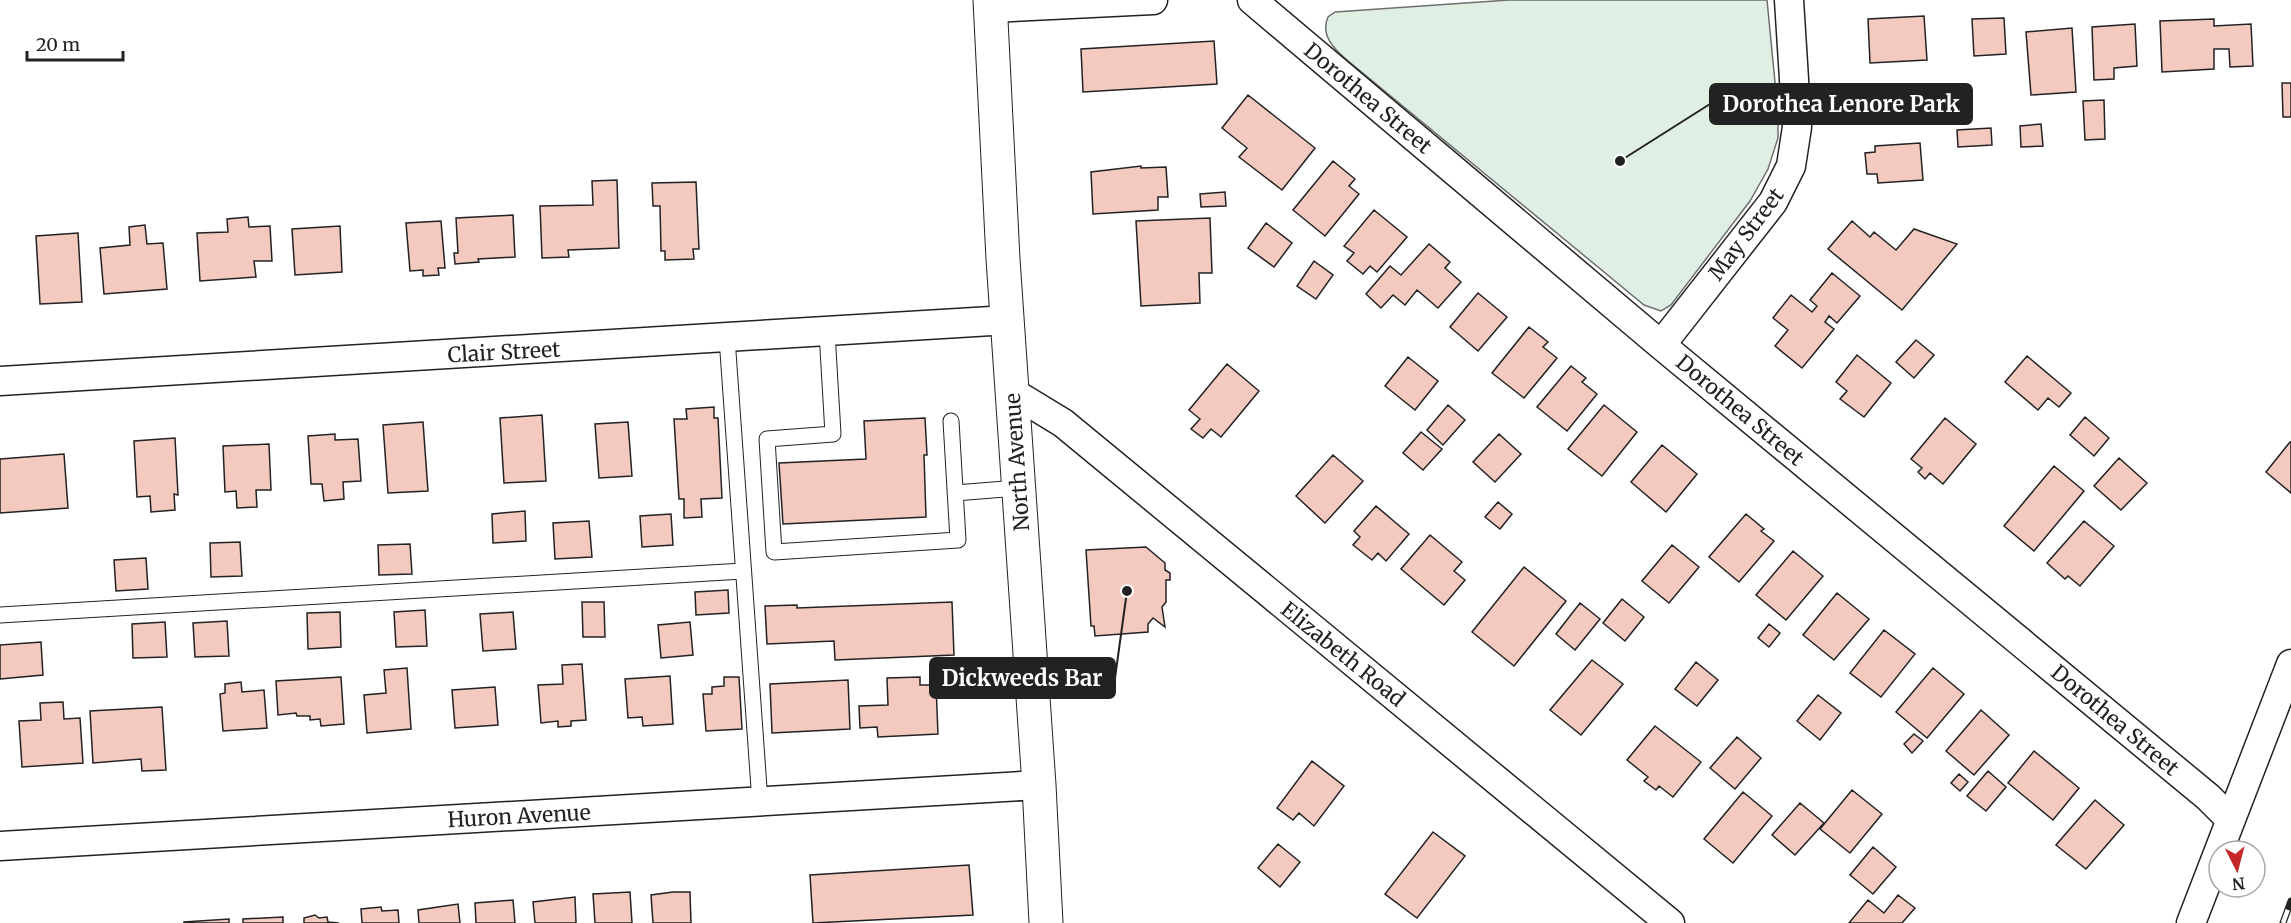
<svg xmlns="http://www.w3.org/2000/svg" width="2291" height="923" font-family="Merriweather,serif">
	<rect width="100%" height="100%" fill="#fff"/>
	<path fill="#e0efe3" stroke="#6f6f6f" stroke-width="1.5" d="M1509 0H1767L1778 113V138L1768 169 1750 201 1671 305 1661 311 1644 305 1347 60C1334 49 1320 35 1328 17L1335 12Z"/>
	<path fill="#f3c9c0" stroke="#222" stroke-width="1.5" d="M1924 16 1927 60 1870 63 1868 19Z
		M2004 18 2006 54 1974 56 1972 19Z
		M2214 19V26L2251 24 2253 66 2230 67 2229 49H2214V69L2162 72 2160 21Z
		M2135 24 2137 66 2114 68V79L2094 80 2092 27Z
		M2072 28 2076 92 2031 95 2026 32Z
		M1214 41 1217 84 1083 92 1081 49Z
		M2282 83H2291V117H2283Z
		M1248 95 1315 148 1282 190 1239 157 1247 148 1222 128Z
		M2104 100 2105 139 2085 140 2083 101Z
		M2041 124 2043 146 2021 147 2020 126Z
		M1991 128 1992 145 1958 147 1957 130Z
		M1920 143 1923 180 1878 183 1877 174H1867L1865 153 1875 152V146Z
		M1333 161 1355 179 1349 186 1359 194 1325 236 1293 210Z
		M1141 166V168L1166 167 1168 197H1158V210L1093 214 1091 172Z
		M617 180 619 248 568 250 569 257 542 258 540 206 593 205 592 181Z
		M696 182 699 249H693L694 259 665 260V251H661L660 206H653L652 183Z
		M1225 192 1226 206 1201 207 1200 194Z
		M1374 210 1407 237 1377 272 1370 266 1363 274 1347 261 1354 253 1344 246Z
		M513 215 515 257 478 259 479 262 455 264 454 253H458L456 218Z
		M248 217 249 227 270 226 272 261H254L256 277 200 281 197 233 228 232 227 219Z
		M1210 218 1212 273H1199L1200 303 1141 306 1136 221Z
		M441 221 445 268H438L439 275 423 276V270L410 271 406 223Z
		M1852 221 1870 237 1874 232 1896 250 1914 229 1957 244 1902 310 1828 249Z
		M1266 223 1292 243 1274 267 1248 248Z
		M145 225 147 244 163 243 167 289 104 294 100 248 130 245 129 227Z
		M340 226 342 272 295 275 292 229Z
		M78 233 82 302 40 304 36 236Z
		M1429 244 1450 262 1445 268 1461 282 1438 308 1417 290 1405 305 1393 295 1381 308 1366 294 1390 266 1401 275Z
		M1314 261 1333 275 1316 299 1297 286Z
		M1832 273 1860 296 1837 323 1829 316 1825 322 1834 329 1802 368 1775 346 1788 330 1773 318 1791 295 1812 312 1817 306 1810 300Z
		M1478 293 1507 317 1478 351 1450 327Z
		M1529 327 1548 342 1543 347 1557 358 1524 398 1492 373Z
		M1916 340 1934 355 1914 378 1896 362Z
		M1857 355 1891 383 1864 417 1840 399 1847 391 1836 382Z
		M2027 356 2071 393 2059 407 2048 398 2038 410 2005 382Z
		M1408 357 1438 381 1415 410 1385 386Z
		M1227 364 1259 391 1221 437 1211 429 1203 438 1191 429 1200 419 1189 410Z
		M1571 366 1586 378 1582 382 1597 394 1567 431 1537 407Z
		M1448 405 1465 420 1443 445 1427 430Z
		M1604 405 1637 432 1602 476 1568 449Z
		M714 407V418H718L722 498 701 499 702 517 684 518V499H679L674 419H687L686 409Z
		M542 415 546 481 504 483 500 418Z
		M2085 417 2109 438 2094 456 2070 435Z
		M925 418 927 455H924L926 517 783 524 779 463 866 459 864 421Z
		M1945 418 1976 444 1943 484 1930 473 1925 479 1918 472 1922 468 1911 459Z
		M423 422 428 491 388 493 383 425Z
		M628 422 632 476 599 478 595 424Z
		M1421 432 1442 449 1423 470 1403 453Z
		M335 434V440L358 439 361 481 343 482 344 499 324 501 322 484H311L308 436Z
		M1499 434 1521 454 1495 482 1473 462Z
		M175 438 178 495 174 494 175 510 151 512 150 496 137 497 134 441Z
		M2290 442H2291V493L2266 472Z
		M269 444 271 490H256L257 507 237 508 236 491 225 492 223 446Z
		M1662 445 1697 474 1666 512 1631 482Z
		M64 454 68 508 0 513V459Z
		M1333 455 1363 481 1325 523 1296 496Z
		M2119 458 2147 483 2121 510 2094 486Z
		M2054 466 2084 491 2034 551 2004 526Z
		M1498 502 1512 514 1500 529 1485 517Z
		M1376 506 1409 534 1386 561 1378 553 1372 560 1353 545 1360 537 1354 531Z
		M525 511 526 541 493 543 492 514Z
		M671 514 673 545 642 547 640 516Z
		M1746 514 1764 529 1761 531 1774 541 1739 582 1709 557Z
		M589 521 592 557 555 559 553 523Z
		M2084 521 2114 546 2080 586 2068 576 2065 579 2047 563Z
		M1430 535 1462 562 1454 571 1465 580 1444 605 1401 569Z
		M240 542 242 576 211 577 210 543Z
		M410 544 412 574 379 575 378 545Z
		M1672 545 1699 567 1669 603 1642 581Z
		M1146 547 1165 563V570L1170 573V580H1166V602L1162 607 1165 627 1153 618 1148 624V632L1095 636 1094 626H1091L1086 550Z
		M1793 551 1823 576 1786 620 1756 595Z
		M146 558 148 589 116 591 114 560Z
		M1524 567 1566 601 1514 666 1472 632Z
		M728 590 729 613 696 615 695 592Z
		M1837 593 1869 619 1834 660 1803 635Z
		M1622 599 1644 617 1625 641 1603 623Z
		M582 602H604L605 637H583Z
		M952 602 954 655 835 660 834 641 767 644 765 606 797 605V608Z
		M1580 603 1600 619 1575 650 1556 634Z
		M425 610 427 646 396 647 394 612Z
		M340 612 341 647 308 649 307 613Z
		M513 612 516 649 483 651 480 614Z
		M227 621 229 656 195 657 193 623Z
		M165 622 167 657 133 658 132 624Z
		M690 622 693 655 661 658 658 625Z
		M1769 624 1780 633 1769 647 1758 638Z
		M1884 630 1915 654 1881 697 1850 673Z
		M41 642 43 675 0 679V645Z
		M1592 660 1623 684 1581 735 1550 710Z
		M1696 662 1718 680 1697 706 1675 689Z
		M582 664 586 720 571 721V726L558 727V721L541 723 538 685 563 684 562 665Z
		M407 668 411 729 367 733 364 695 386 693 384 670Z
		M1933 668 1964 694 1927 738 1896 712Z
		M670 676 673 724 643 726 642 717 628 718 625 679Z
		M341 677 344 724 321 726 320 719 310 720V716H297L296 713 278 715 276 681Z
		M724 677H739L742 729 706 731 703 694H712V687L724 686Z
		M920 677V685H936L938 734 878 737 877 727 860 728 859 706 888 705 887 678Z
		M848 680 850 729 772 733 770 684Z
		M241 682 242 692 264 690 267 728 223 731 220 694 225 693V684Z
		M495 687 498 725 455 728 452 690Z
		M1818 695 1841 713 1820 740 1797 721Z
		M63 702 64 719 80 718 83 763 22 767 19 721 41 720 40 703Z
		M162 707 166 770 142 771 141 759 93 763 90 711Z
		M1981 710 2009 735 1974 775 1946 751Z
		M1655 726 1701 762 1673 797 1659 786 1656 790 1644 781 1648 777 1627 760Z
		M1914 734 1923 741 1912 753 1904 744Z
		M1737 737 1761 758 1735 789 1710 768Z
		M2034 751 2079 788 2053 820 2008 783Z
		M1312 761 1344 786 1314 826 1299 813 1293 820 1277 808Z
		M1988 771 2006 787 1986 811 1967 796Z
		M1959 774 1968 782 1960 791 1951 783Z
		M1852 790 1882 814 1850 853 1820 829Z
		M1743 792 1772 816 1733 863 1704 839Z
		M2095 800 2124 825 2086 869 2056 845Z
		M1800 803 1824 823 1795 855 1772 835Z
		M1433 832 1465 856 1417 918 1385 894Z
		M1278 844 1300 862 1280 887 1258 868Z
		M1873 847 1896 867 1873 894 1850 875Z
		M969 865 973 915 813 923 810 875Z
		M630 892 632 923H595L593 894Z
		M673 892H690L691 923H653L651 895Z
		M1898 895 1915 908 1902 923H1849L1868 900 1884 913Z
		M575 897 576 923H535L533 902Z
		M513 900 515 923H476L475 903Z
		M458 904 460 923H419L418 910Z
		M381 907 382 911 398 910 399 923H362L361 909Z
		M315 915 319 918 327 917 328 922 339 923H304V918Z
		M283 917V923H243V919Z
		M229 919V923H184V922Z"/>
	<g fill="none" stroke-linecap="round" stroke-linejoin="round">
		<g stroke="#222" stroke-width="17">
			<path id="lane" d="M827 332 833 434 767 439 774 552 958 540 951 421
				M727 338 760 802
				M955 493 1018 488
				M0 615 743 571"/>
		</g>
		<g stroke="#222" stroke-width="31">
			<path id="street" d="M1252 0 1661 345 2208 797 2230 819
				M991 8 1153 0
				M1661 345 1773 202 1791 166 1797 127 1789 0
				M0 381 1008 320
				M1012 392 1063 423 1670 923
				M0 846 1039 785
				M2191 923 2291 664"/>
		</g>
		<g stroke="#222" stroke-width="35">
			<path id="secondary" d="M990 0 1003 259 1039 785 1046 923"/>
		</g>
		<use href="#lane" stroke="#fff" stroke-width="15"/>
		<use href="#street" stroke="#fff" stroke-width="28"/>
		<use href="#secondary" stroke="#fff" stroke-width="33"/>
		<g stroke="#222" stroke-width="7">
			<path id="rail" d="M2283 923 2291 901"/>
		</g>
		<use href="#rail" stroke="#fff" stroke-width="4.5" stroke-dasharray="14" stroke-linecap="butt"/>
	</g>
	<g text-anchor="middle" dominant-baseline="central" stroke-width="4.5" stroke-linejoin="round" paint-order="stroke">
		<g font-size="21" fill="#222" stroke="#fff">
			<text transform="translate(1368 98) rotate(40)">Dorothea Street</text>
			<text transform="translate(1746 234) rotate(-53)">May Street</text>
			<text transform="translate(504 352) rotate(-3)">Clair Street</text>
			<text transform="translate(1740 410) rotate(40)">Dorothea Street</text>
			<text transform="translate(1017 462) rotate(-94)">North Avenue</text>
			<text transform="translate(1343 654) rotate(39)">Elizabeth Road</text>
			<text transform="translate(2115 720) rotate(40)">Dorothea Street</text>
			<text transform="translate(519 816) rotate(-3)">Huron Avenue</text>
		</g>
	</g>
	<path fill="none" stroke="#222" stroke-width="2" d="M1620 161L1710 104M1127 591L1115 678"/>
	<g fill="#222" stroke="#fff" stroke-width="2">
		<circle cx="1620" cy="161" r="6"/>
		<circle cx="1127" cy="591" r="6"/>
	</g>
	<g fill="#222" stroke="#222" stroke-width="2">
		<rect x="1710" y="84" width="262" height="40" rx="6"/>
		<rect x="930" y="658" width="185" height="40" rx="6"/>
	</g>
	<g font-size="22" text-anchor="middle" font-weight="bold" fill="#fff">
		<text x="1841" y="112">Dorothea Lenore Park</text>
		<text x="1022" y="686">Dickweeds Bar</text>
	</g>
	<g transform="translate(2237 869) rotate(174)"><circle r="28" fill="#ffffff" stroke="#a7a7a7" stroke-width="1.5"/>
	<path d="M0-4.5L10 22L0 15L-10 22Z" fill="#c62828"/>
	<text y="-9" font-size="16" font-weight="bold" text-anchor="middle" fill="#222222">N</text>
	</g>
	<path d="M27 51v9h96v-9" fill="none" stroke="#222222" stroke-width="3"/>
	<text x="36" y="51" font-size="18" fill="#222222" stroke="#ffffff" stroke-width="4.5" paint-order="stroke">20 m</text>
</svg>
